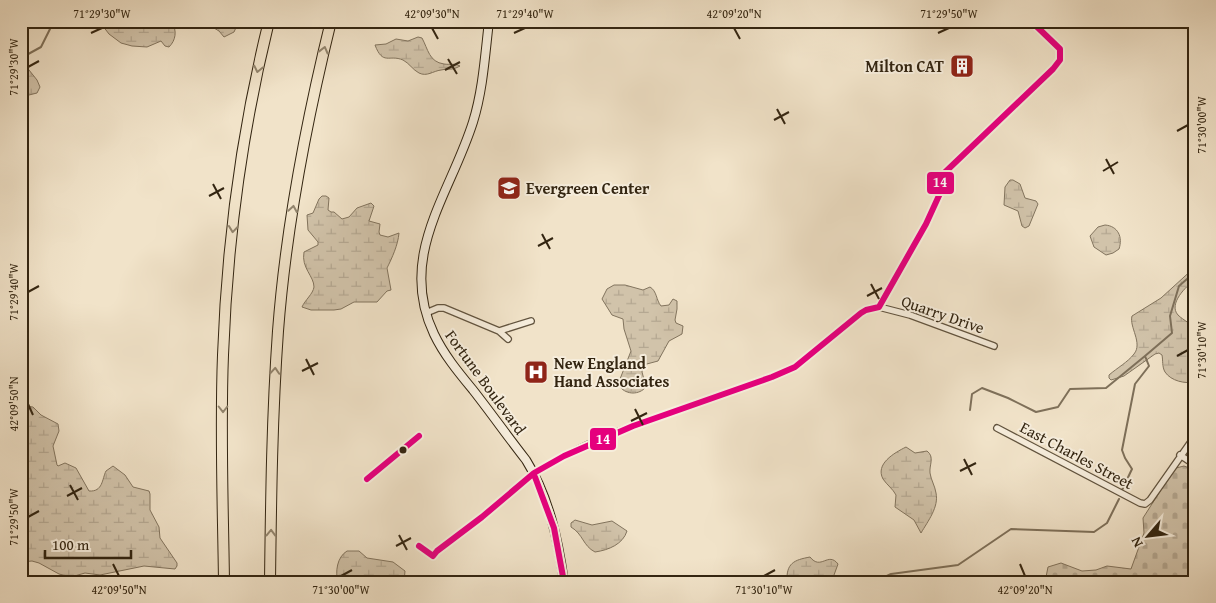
<svg xmlns="http://www.w3.org/2000/svg" width="1216" height="603" font-family="'Gentium Book Plus',serif">
	<defs>
		<pattern id="wetland-marsh" width="20" height="14" patternUnits="userSpaceOnUse" patternTransform="scale(1.25)"><rect width="20" height="14" fill="#d1c3aa"/><path d="M1 5h8M5 5V1M11 12h8M15 12V8" fill="none" stroke="#b4a791"/></pattern>
		<pattern id="cemetery-stones" width="16" height="16" patternUnits="userSpaceOnUse" patternTransform="scale(1.25)"><rect width="16" height="16" fill="#d1c3aa"/><path d="M2 7V4a2 2 0 0 1 4 0v3zM10 15v-3a2 2 0 0 1 4 0v3z" fill="#b4a791"/></pattern>
	</defs>
	<rect width="100%" height="100%" fill="#f1e3c9"/>
	<filter id="stains"><feTurbulence type="fractalNoise" baseFrequency=".004" numOctaves="4"/><feColorMatrix values="0 0 0 0 .2 0 0 0 0 .09 0 0 0 0 .02 0 0 0 .5 -.17"/></filter>
	<radialGradient id="worn" r=".72"><stop offset=".6" stop-color="#630" stop-opacity="0"/><stop offset="1" stop-color="#630" stop-opacity=".3"/></radialGradient>
	<path fill="url(#wetland-marsh)" stroke="#82745e" d="M99 21H155C161 25 166 20 172 22 177 31 176 40 169 47L165 46 161 41 147 47 132 46 121 43 109 34Z
		M208 21H239L234 32 224 37 219 31 209 25Z
		M418 37 422 38C428 49 429 62 444 64 450 65 454 63 460 66 451 71 450 68 441 70 433 71 427 77 419 73 413 70 409 63 403 60 389 54 383 66 375 45L386 44 396 39 408 41Z
		M21 60 37 80 40 87 37 93 21 97Z
		M1010 180H1013L1020 184 1025 198 1036 201 1038 204 1029 226 1025 228 1022 226 1018 211 1004 205 1005 187Z
		M322 196H326L329 198 328 210 331 212H334L342 219 349 217 357 208 371 203 374 206 369 221 380 224 379 232 380 235 388 237 399 233C398 245 392 258 387 268L391 290 387 291 377 302H354L341 309 334 310H311L302 307C305 300 313 294 314 287 314 276 301 268 304 252L318 245V242L308 230 307 215 313 213 319 199Z
		M1105 225C1118 226 1123 237 1119 249L1113 253 1106 255 1094 247 1090 236 1098 227Z
		M1195 267V280C1186 286 1168 304 1178 315 1184 321 1192 323 1194 331 1198 343 1195 369 1195 382 1185 384 1171 381 1165 372 1162 367 1163 360 1162 355L1159 353 1155 354 1124 376 1111 380 1109 378V375C1117 368 1128 362 1134 354 1143 343 1129 327 1132 316L1161 298Z
		M614 285H625L643 290 650 287C657 291 656 300 661 306L669 305 673 299 677 301V309L675 320 676 323 683 326 682 334 669 341 658 361 643 365 642 372 646 387C639 395 627 395 620 387V379L631 351 624 329 623 319 612 315 602 299 607 289Z
		M25 406 33 407 41 415 58 424 59 431 53 446 57 465 58 466 65 463 76 468 89 491C103 492 102 479 106 471L113 466 125 475 133 487 149 491 150 494V510L159 527 160 538 177 563V566L175 569 144 566 100 575 85 573 71 577 59 574 39 563 32 561 21 562V408Z
		M906 447 915 453 927 451C935 457 929 465 930 473 931 480 935 486 936 493 939 507 928 521 921 533L914 520 895 507 896 495C893 489 887 485 883 479 875 464 894 453 906 447Z
		M575 520 592 525 612 521 627 531C623 544 609 550 595 552 583 546 583 534 571 527V523Z
		M347 551H359L367 558 393 562 405 571 404 582H338C335 572 337 557 347 551Z
		M810 557C821 571 828 551 838 564L834 575 837 582H787C786 563 794 560 810 557Z"/>
	<path fill="url(#cemetery-stones)" stroke="#82745e" d="M1184 466 1195 470V582H1045L1048 567 1061 563 1082 571 1096 570 1107 566 1131 569 1144 533 1143 518 1173 471 1176 468Z"/>
	<g fill="none" stroke-linecap="round" stroke-linejoin="round">
		<path stroke="#7e705a" stroke-width="2" d="M21 58 41 47 54 21
			M970 410 972 394 982 388 1008 398 1036 412 1058 407 1070 389 1106 388 1145 356
			M1122 490 1132 469 1125 458 1122 450 1135 384 1149 366 1145 356 1172 333 1170 316 1179 286 1195 272
			M874 582 891 574 958 565 1011 529 1094 532 1107 523 1119 499"/>
		<g stroke="#62543f" stroke-width="8">
			<path id="street" d="M426 313 438 308H444L499 331
				M508 339 499 331 531 321
				M997 428 1140 503 1145 504 1150 500 1195 436
				M1180 455 1195 465
				M534 473 564 456 603 437 772 377 795 367 803 361 861 313 866 310 879 307 910 315 994 346"/>
		</g>
		<g stroke="#332511" stroke-width="10">
			<path id="secondary" d="M489 21C485 55 483 90 473 122 450 195 397 256 434 334 444 355 459 373 473 390 491 413 508 437 526 460 549 497 558 539 564 582"/>
		</g>
		<g stroke="#332511" stroke-width="12">
			<path id="highway" d="M224 582C223 506 220 430 223 355 227 242 242 130 269 21
				M270 582C271 498 272 415 278 331 286 226 306 123 331 21"/>
		</g>
		<use href="#street" stroke="#f6eddc" stroke-width="5.5"/>
		<use href="#secondary" stroke="#f6eddc" stroke-width="8"/>
		<use href="#highway" stroke="#f1e3c9" stroke-width="10"/>
		<g stroke="#f6eddc" stroke-width="10">
			<path id="bus-1" d="M535 477 554 528 564 582
				M367 479 419 436
				M419 546 433 556 437 551 482 517 534 473 564 456 633 426 772 377 795 367 861 313 866 310 879 307 926 224 942 189 939 178 1053 69 1060 60V49L1031 21"/>
		</g>
		<use href="#bus-1" stroke="#e5007d" stroke-width="6"/>
	</g>
	<defs><path id="oneway-chevron" d="M-2-3.5L2.5 0L-2 3.5" fill="none" stroke-width="1.6" stroke-linecap="round" stroke-linejoin="round" transform="scale(1.25)"/></defs>
	<g stroke="#92846d">
		<use href="#oneway-chevron" transform="translate(324 50) rotate(-76)"/>
		<use href="#oneway-chevron" transform="translate(258 69) rotate(102)"/>
		<use href="#oneway-chevron" transform="translate(293 209) rotate(-81)"/>
		<use href="#oneway-chevron" transform="translate(233 229) rotate(96)"/>
		<use href="#oneway-chevron" transform="translate(275 371) rotate(-86)"/>
		<use href="#oneway-chevron" transform="translate(223 409) rotate(90)"/>
		<use href="#oneway-chevron" transform="translate(271 533) rotate(-89)"/>
	</g>
	<path fill="none" stroke="#332511" stroke-width="2" d="M432 28 438 39M734 28 740 39M91 33 102 28M514 33 525 28M938 33 949 28M448 59 457 74M28 67 39 61M445 70 460 62M777 109 785 124M774 120 789 112M1177 131 1188 125M1106 159 1114 174M1103 171 1118 162M213 184 221 199M209 196 224 188M542 234 550 249M538 246 553 238M871 284 879 299M28 292 39 286M867 296 882 288M1177 356 1188 350M306 359 314 375M302 371 318 363M28 404 33 415M635 409 643 425M631 421 647 413M964 459 972 475M960 471 976 463M70 485 78 500M67 496 82 488M28 517 39 511M399 535 407 550M396 546 411 538M113 564 119 576M1020 564 1025 576M341 576 352 570M764 576 775 570"/>
	<defs>
		<g id="building-square" transform="scale(1.25)"><rect x="-9" y="-9" width="18" height="18" rx="4" fill="#8f2418" stroke="#f6eddc"/><path d="M-4-6H4V6H1V3H-1V6H-4ZM-2.5-4.3h1.7v1.8h-1.7ZM.8-4.3h1.7v1.8H.8ZM-2.5-1h1.7V.8h-1.7ZM.8-1h1.7V.8H.8Z" fill="#fff"/></g>
		<g id="school-square" transform="scale(1.25)"><rect x="-9" y="-9" width="18" height="18" rx="4" fill="#8f2418" stroke="#f6eddc"/><path d="M0-5L7-2L0 1L-7-2ZM-4 1L0 2.5L4 1V4Q0 6-4 4Z" fill="#fff"/></g>
		<g id="hospital-square" transform="scale(1.25)"><rect x="-9" y="-9" width="18" height="18" rx="4" fill="#8f2418" stroke="#f6eddc"/><path d="M-5-5h3v3.5h4V-5h3V5h-3V1.5h-4V5h-3Z" fill="#fff"/></g>
	</defs>
	<g fill-rule="evenodd">
		<use href="#building-square" x="962" y="66"/>
		<use href="#school-square" x="509" y="188"/>
		<use href="#hospital-square" x="536" y="372"/>
	</g>
	<circle fill="#332511" stroke="#f6eddc" stroke-width="2" cx="403" cy="450" r="4.5"/>
	<g text-anchor="middle" dominant-baseline="central" stroke-width="4" stroke-linejoin="round" paint-order="stroke">
		<g font-size="16" font-weight="bold" fill="#332511" stroke="#f6eddc" text-anchor="start">
			<text x="944" y="66" text-anchor="end">Milton CAT</text>
			<text x="526" y="188">Evergreen Center</text>
			<text x="554" y="363">New England<tspan x="554" dy="18">Hand Associates</tspan></text>
		</g>
		<g font-size="16" fill="#332511" stroke="#f6eddc">
			<text transform="translate(943 314) rotate(19)">Quarry Drive</text>
			<text transform="translate(486 382) rotate(54)">Fortune Boulevard</text>
			<text transform="translate(1077 455) rotate(28)">East Charles Street</text>
		</g>
	</g>
	<g stroke="#f6eddc" stroke-width="2">
		<rect x="926" y="171" width="29" height="24" rx="5" fill="#e5007d"/>
		<rect x="589" y="427" width="28" height="24" rx="5" fill="#e5007d"/>
	</g>
	<g font-size="14" text-anchor="middle" font-weight="bold" fill="#fff">
		<text x="940" y="187">14</text>
		<text x="603" y="444">14</text>
	</g>
	<rect width="1216" height="603" fill="none" stroke="#f1e3c9" stroke-width="55"/>
	<g transform="translate(1148 536) rotate(242)" stroke="#f6eddc" stroke-width="4" paint-order="stroke">
	<path d="M0-4L9 19L0 12L-9 19Z" fill="#332511"/>
	<text y="-8" font-size="14" font-weight="bold" text-anchor="middle" fill="#332511">N</text>
	</g>
	<path d="M45 550v8h86v-8" fill="none" stroke="#332511" stroke-width="2.5"/>
	<text x="52" y="550" font-size="15" fill="#332511" stroke="#f6eddc" stroke-width="4" paint-order="stroke">100 m</text>
	<rect x="28" y="28" width="1160" height="548" fill="none" stroke="#332511" stroke-width="2"/>
	<g font-size="12" text-anchor="middle" fill="#332511">
		<text x="102" y="18">71°29'30"W</text>
		<text x="432" y="18">42°09'30"N</text>
		<text x="525" y="18">71°29'40"W</text>
		<text x="734" y="18">42°09'20"N</text>
		<text x="949" y="18">71°29'50"W</text>
		<text transform="translate(14 67) rotate(-90)" y="4">71°29'30"W</text>
		<text transform="translate(1202 125) rotate(-90)" y="4">71°30'00"W</text>
		<text transform="translate(14 292) rotate(-90)" y="4">71°29'40"W</text>
		<text transform="translate(1202 350) rotate(-90)" y="4">71°30'10"W</text>
		<text transform="translate(14 404) rotate(-90)" y="4">42°09'50"N</text>
		<text transform="translate(14 517) rotate(-90)" y="4">71°29'50"W</text>
		<text x="119" y="594">42°09'50"N</text>
		<text x="341" y="594">71°30'00"W</text>
		<text x="764" y="594">71°30'10"W</text>
		<text x="1025" y="594">42°09'20"N</text>
	</g>
	<rect width="100%" height="100%" filter="url(#stains)"/>
	<rect width="100%" height="100%" fill="url(#worn)"/>
</svg>
